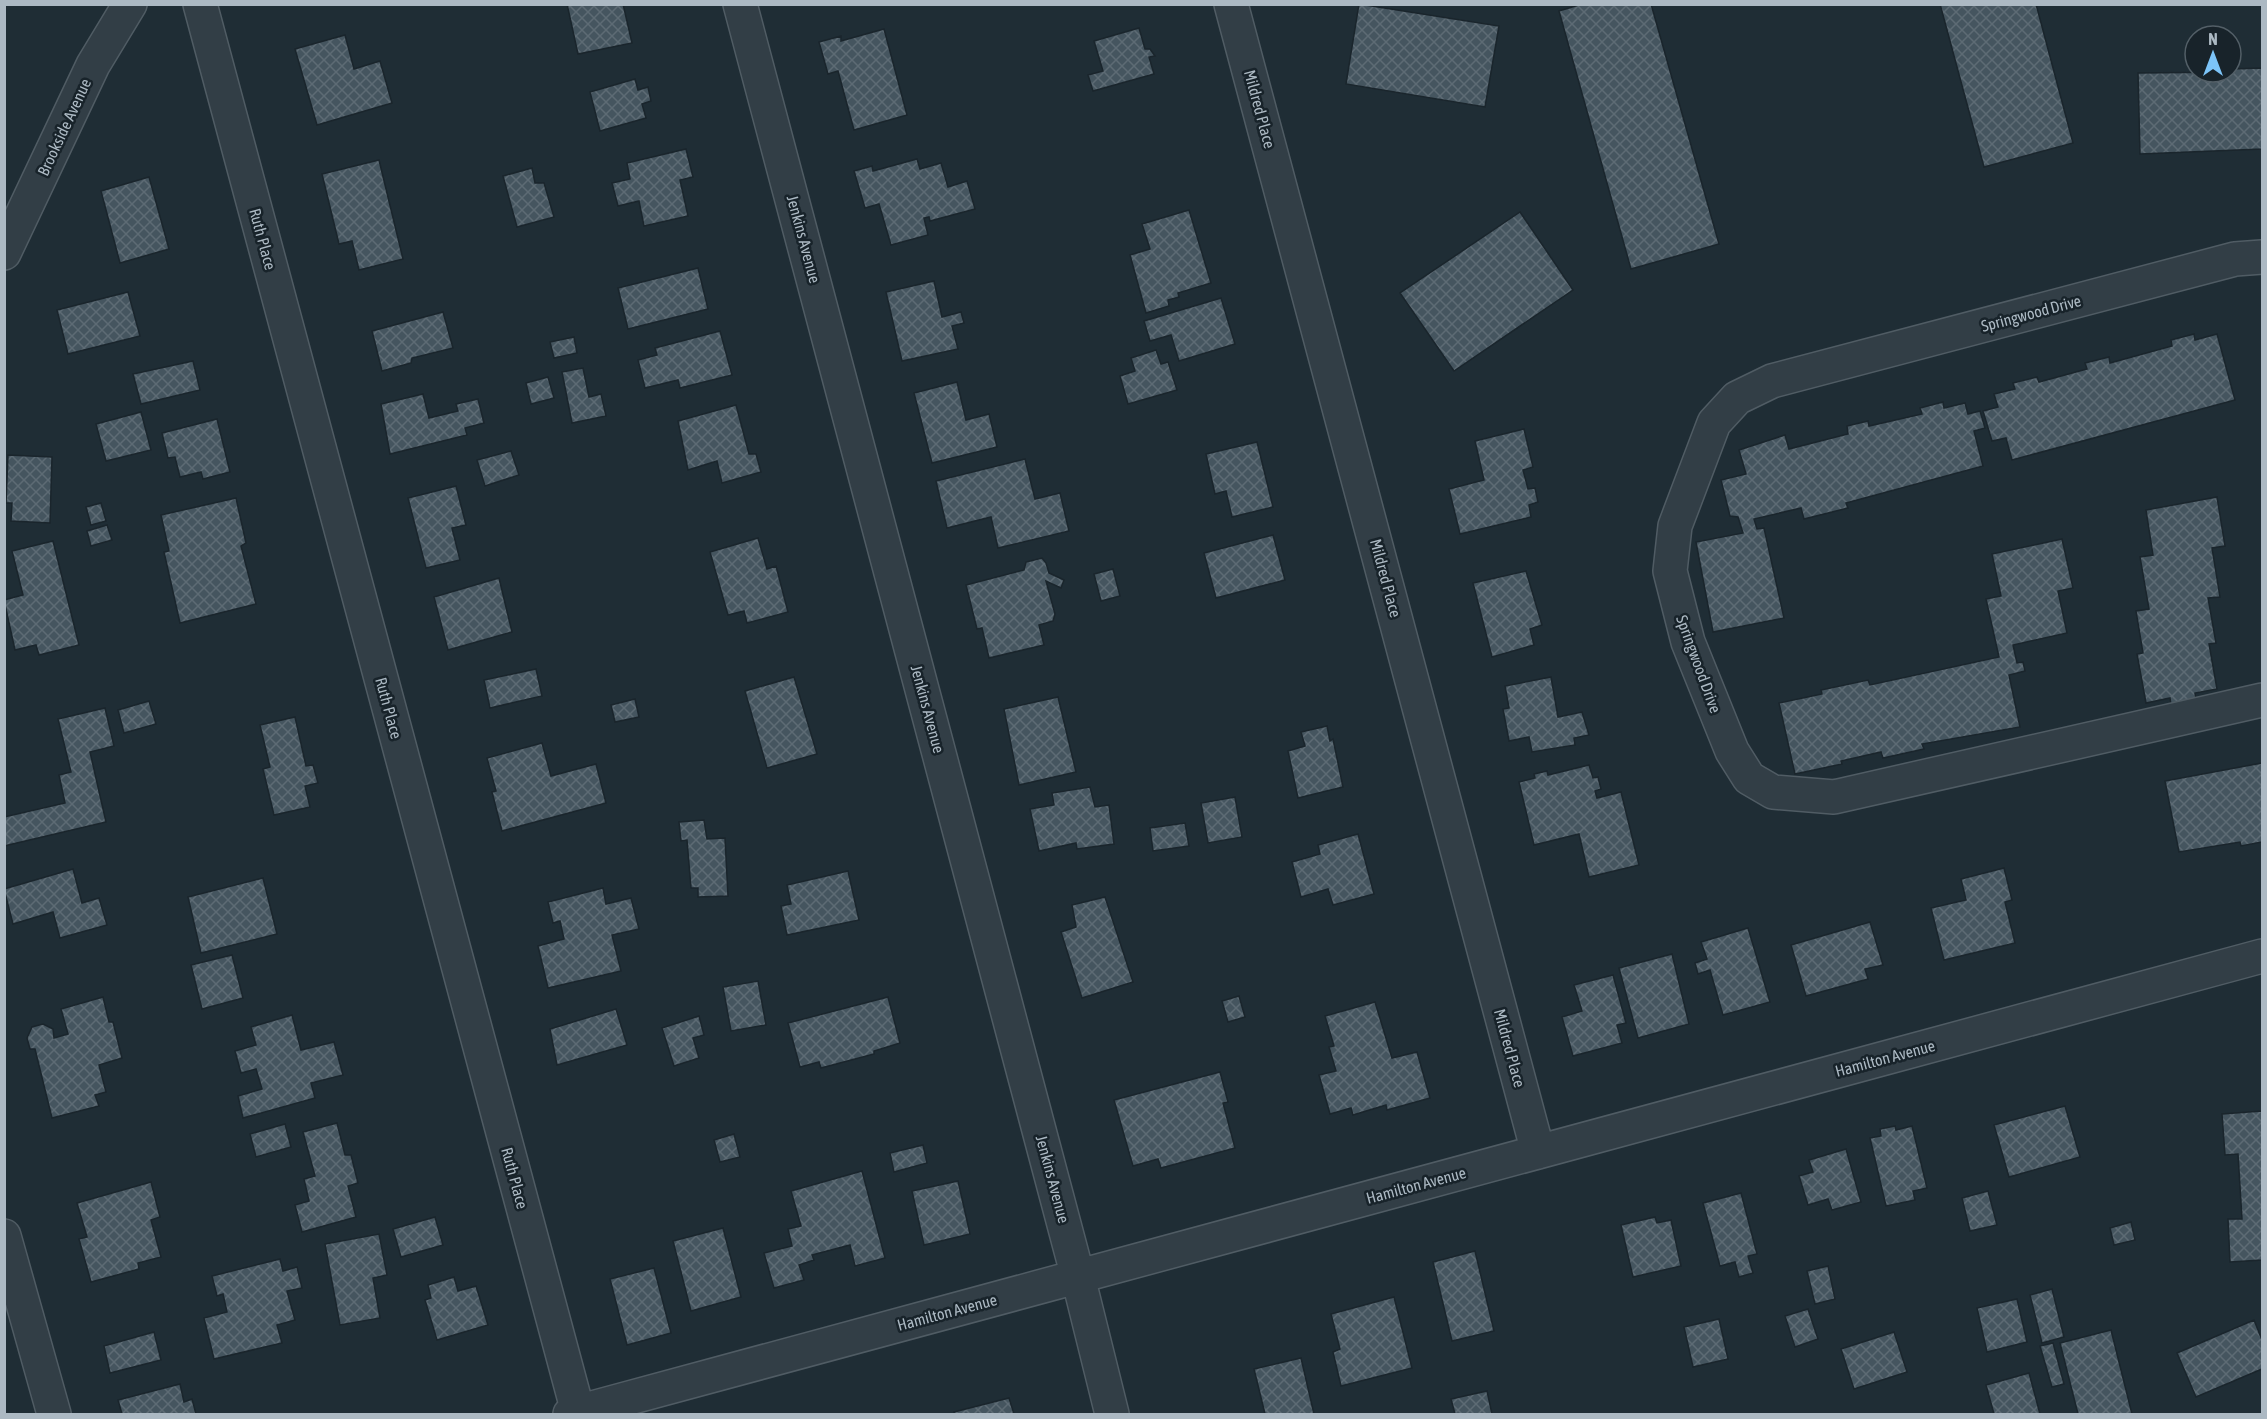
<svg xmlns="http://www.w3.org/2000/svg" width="2267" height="1419" font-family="'Asap Condensed',sans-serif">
	<defs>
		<pattern id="building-cross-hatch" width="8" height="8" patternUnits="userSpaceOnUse" patternTransform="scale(1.5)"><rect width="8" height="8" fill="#45555f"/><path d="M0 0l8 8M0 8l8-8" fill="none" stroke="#5d6b74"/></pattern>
	</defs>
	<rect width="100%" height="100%" fill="#1f2d35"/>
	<path fill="url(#building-cross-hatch)" stroke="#1a252c" stroke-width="1.5" d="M567 4H623L632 43 578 54Z
		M1359 4 1499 26 1485 107 1346 84Z
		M1582 4H1651L1719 244 1631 269 1559 11Z
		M1940 4H2036L2073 143 1984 167Z
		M1139 28 1145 49H1150L1155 56 1149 57 1154 74 1093 91 1088 75 1103 71 1094 41Z
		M884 29 907 115 854 130 838 71 828 74 819 42 841 36V41Z
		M345 35 354 69 380 61 392 103 317 125 295 49Z
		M2262 68V149L2140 154 2138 73 2231 72V69Z
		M635 79 638 90 648 87 651 101 642 104 646 118 600 131 590 92Z
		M686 149 693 177 680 180 688 216 644 226 639 201 618 206 612 183 630 179 627 163Z
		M917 159 920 169 941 163 948 187 967 181 975 209 930 221 929 217 924 218 928 235 891 245 879 204 865 208 854 171 872 166 873 171Z
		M379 160 403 259 359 270 352 241 339 244 322 174Z
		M532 168 535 183H544L554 217 517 227 503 176Z
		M149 177 169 249 120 263 101 191Z
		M1189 210 1211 283 1178 293 1179 297 1168 300 1169 306 1146 313 1130 255 1150 249 1142 224Z
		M1520 212 1573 290 1454 371 1400 293Z
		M698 268 708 309 628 329 618 288Z
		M934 281 942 317 961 312 964 323 952 326 958 349 902 361 886 292Z
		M128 292 140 336 68 354 57 310Z
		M1221 298 1235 344 1179 361 1171 335 1150 341 1144 321Z
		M443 312 453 348 412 358 411 363 382 371 372 331Z
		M720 331 732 375 680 388 678 380 645 388 638 360 657 355 655 348Z
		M2194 334 2195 340 2217 334 2235 400 2012 460 2006 438 1992 441 1983 411 1998 407 1994 394 2015 389 2013 383 2037 377 2039 382 2087 369 2085 363 2109 357 2110 363 2172 346 2171 340Z
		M574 337 577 353 554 358 550 342Z
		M1156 350 1161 364 1168 362 1177 390 1128 404 1120 376 1135 371 1131 358Z
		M193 361 200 390 141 404 133 374Z
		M583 368 589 397 601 394 606 416 572 423 562 372Z
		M548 377 554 398 531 404 526 383Z
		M957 382 966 420 989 414 997 447 932 463 914 393Z
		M423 394 429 418 458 411 456 404 478 399 484 423 465 428 467 435 390 454 381 404Z
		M1943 402 1944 408 1965 403 1968 414 1980 411 1985 428 1974 431 1983 466 1846 503 1848 508 1804 519 1801 508 1754 519 1757 529 1764 528 1784 618 1713 632 1696 542 1743 533 1738 517 1730 516 1721 480 1746 474 1739 450 1785 435 1789 449 1848 434 1847 426 1868 421 1869 426 1922 414 1920 408Z
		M736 405 749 454H756L761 472 722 483 717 461 688 470 678 421Z
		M141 412 151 450 106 461 96 424Z
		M217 419 230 472 203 479 201 472 180 477 175 457 168 458 162 433Z
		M1524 429 1533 467 1523 470 1528 489 1535 488 1538 502 1529 505 1531 517 1460 534 1449 489 1484 480 1475 441Z
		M1257 442 1273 507 1232 517 1226 491 1215 494 1206 454Z
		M511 451 519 475 485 486 477 460Z
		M8 455 52 457 50 523 11 521 12 503H6Z
		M1025 459 1035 499 1060 493 1069 531 998 548 991 517 947 528 936 481Z
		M456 486 466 525 452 528 460 560 426 568 408 498Z
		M2217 497 2225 546 2212 548 2220 597 2208 598 2216 643 2209 644 2217 689 2195 693 2196 700 2171 705 2170 698 2146 703 2137 654 2143 653 2136 611 2149 609 2140 557 2153 555 2146 510Z
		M236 498 246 543 241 546 256 604 180 623 164 552 169 551 161 515Z
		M101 503 106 521 91 525 86 507Z
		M107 525 112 540 91 546 87 531Z
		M1273 535 1285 580 1216 598 1204 553Z
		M758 538 767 569 776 566 788 612 747 623 744 611 728 615 710 552Z
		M2062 539 2073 588 2058 591 2067 633 2013 645 2017 663 2023 662 2025 671 2009 675 2020 727 1922 744 1924 749 1883 758 1881 752 1841 761 1842 764 1795 774 1779 703 1822 694 1821 690 1868 680 1870 685 1999 657 1986 599 2001 596 1992 554Z
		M53 541 79 645 39 655 36 645 15 650 4 600 23 595 12 551Z
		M1042 558 1046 563 1049 573 1064 580 1061 588 1046 581 1055 614 1053 621 1039 625 1044 645 989 658 982 628 977 629 966 585 1024 570 1026 562Z
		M1113 569 1120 596 1101 601 1094 574Z
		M1526 571 1542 625 1530 629 1534 645 1492 657 1473 583Z
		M499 578 512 632 448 650 434 597Z
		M536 669 542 696 490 708 484 680Z
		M794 677 817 754 767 768 745 691Z
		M1551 677 1558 717 1582 712 1589 735 1574 738 1575 745 1532 752 1529 737 1509 741 1503 709 1509 708 1505 686Z
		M1058 697 1076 772 1019 785 1004 709Z
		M635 699 639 717 615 722 611 705Z
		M149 701 156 724 124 733 118 710Z
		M105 708 114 746 90 752 106 822 4 846V817L65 803 59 775 71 772 58 719Z
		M295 717 306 766 313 765 318 783 305 786 310 807 274 815 263 769 270 767 260 725Z
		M1327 726 1330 741 1333 739 1343 787 1298 798 1288 751 1305 746 1301 732Z
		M542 743 551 776 596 764 606 803 502 831 492 792 496 791 487 758Z
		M2262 763V842L2241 846 2240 842 2179 852 2165 781Z
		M1589 765 1593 778 1598 777 1601 789 1595 791 1597 798 1621 792 1639 865 1589 877 1579 834 1534 845 1519 782 1535 778 1534 774 1547 771 1548 775Z
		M1090 787 1095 807 1109 805 1114 844 1077 849 1076 843 1039 851 1030 809 1054 805 1052 793Z
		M1235 797 1242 837 1208 843 1201 803Z
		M704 820 707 839 725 838 728 896 698 897V888H691L687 840 681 841 679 822Z
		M1185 823 1189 846 1153 851 1150 828Z
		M1358 834 1374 894 1333 905 1328 889 1301 897 1292 862 1320 854 1318 845Z
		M2004 868 2012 900 2005 902 2015 943 1944 960 1931 908 1966 900 1961 879Z
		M73 869 82 903 99 898 107 925 60 938 53 912 13 924 4 889Z
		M848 871 859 920 787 935 781 906 791 904 787 885Z
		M263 878 277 934 201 953 188 897Z
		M603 888 606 904 631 898 639 929 612 935 621 971 548 988 538 946 564 939 560 921 553 923 548 902Z
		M1105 897 1133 982 1082 998 1061 932 1076 927 1072 905Z
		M1870 922 1883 965 1865 969 1868 979 1806 996 1791 945Z
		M1748 928 1770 1002 1723 1015 1710 970 1698 974 1695 963 1707 959 1701 942Z
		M1672 954 1689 1024 1638 1038 1619 968Z
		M232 955 243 998 202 1009 191 965Z
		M1613 975 1626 1023 1617 1025 1622 1043 1573 1056 1562 1017 1582 1011 1574 985Z
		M758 981 766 1025 731 1031 723 987Z
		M1239 996 1245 1017 1228 1022 1222 1001Z
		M103 997 109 1022H113L122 1058 99 1065 106 1092 95 1095 99 1106 52 1118 35 1049H30L27 1038 32 1027 43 1024 53 1029 54 1038 68 1034 61 1009Z
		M888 997 900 1043 874 1051V1054L821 1068 819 1062 800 1067 788 1023Z
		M1375 1002 1392 1058 1417 1052 1430 1098 1387 1110 1386 1105 1353 1115 1351 1108 1330 1114 1319 1075 1336 1071 1329 1047 1334 1046 1325 1016Z
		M616 1009 627 1045 557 1065 550 1029Z
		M292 1015 301 1050 334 1042 343 1075 311 1083 315 1098 243 1118 238 1096 262 1089 256 1069 241 1073 235 1051 256 1045 251 1027Z
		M699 1016 704 1035 693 1038 699 1058 674 1066 662 1028Z
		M1220 1072 1228 1102 1223 1103 1235 1148 1161 1168 1158 1159 1133 1166 1114 1100Z
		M2065 1106 2080 1157 2009 1177 1994 1125Z
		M2262 1111V1260L2230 1262 2228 1219H2242L2238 1154 2225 1155 2222 1114Z
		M337 1123 345 1155H351L358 1183 348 1186 356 1217 302 1232 295 1205 309 1201 304 1179 315 1176 303 1132Z
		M285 1124 291 1147 256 1157 250 1134Z
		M1895 1126 1896 1130 1912 1126 1927 1188 1913 1191 1915 1200 1886 1206 1870 1138 1881 1136 1880 1129Z
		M734 1134 740 1157 720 1162 714 1140Z
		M923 1145 927 1163 894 1172 890 1153Z
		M1846 1149 1861 1202 1832 1210 1828 1199 1808 1205 1799 1176 1813 1172 1809 1160Z
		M862 1171 885 1258 855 1266 850 1245 812 1255 814 1260 799 1265 804 1280 774 1288 764 1253 792 1246 788 1229 801 1226 791 1191Z
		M958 1181 970 1234 924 1245 912 1191Z
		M151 1182 160 1217 151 1220 161 1257 138 1263 139 1269 91 1282 79 1239 87 1237 77 1203Z
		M1988 1191 1997 1225 1970 1231 1962 1198Z
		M1741 1193 1757 1254 1748 1256 1753 1273 1739 1277 1735 1262 1720 1266 1703 1203Z
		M435 1217 443 1245 401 1257 393 1229Z
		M1655 1217 1657 1223 1671 1220 1681 1266 1633 1277 1621 1225Z
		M2131 1222 2135 1240 2114 1245 2110 1228Z
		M723 1228 741 1297 691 1311 673 1241Z
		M379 1234 387 1275 373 1278 380 1318 340 1325 325 1244Z
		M1475 1251 1494 1331 1452 1341 1433 1262Z
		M280 1259 283 1271 297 1267 302 1288 287 1291 295 1320 277 1325 282 1343 214 1359 204 1318 227 1312 223 1294 217 1296 212 1276Z
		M1828 1266 1835 1299 1815 1304 1807 1271Z
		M654 1268 671 1333 627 1345 610 1279Z
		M454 1277 458 1291 476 1286 488 1325 437 1340 425 1300 431 1298 428 1285Z
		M2052 1289 2064 1337 2042 1343 2030 1295Z
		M1394 1297 1412 1368 1341 1386 1333 1352 1340 1349 1331 1314Z
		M2017 1299 2027 1342 1987 1352 1977 1308Z
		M1808 1309 1818 1339 1795 1347 1785 1316Z
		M1719 1319 1728 1359 1693 1367 1684 1327Z
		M2254 1320 2262 1340V1369L2196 1397 2177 1353Z
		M2111 1330 2132 1414H2078L2060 1343Z
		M154 1332 161 1360 110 1373 104 1346Z
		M1894 1332 1907 1372 1854 1389 1841 1349Z
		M2053 1343 2064 1384 2052 1387 2040 1346Z
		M1301 1358 1314 1414H1265L1254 1369Z
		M2029 1373 2040 1414H1994L1986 1385Z
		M180 1384 184 1402 192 1399 196 1414H122L118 1400Z
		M1487 1391 1492 1414H1455L1451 1399Z
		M1009 1398 1014 1414H955L954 1412Z"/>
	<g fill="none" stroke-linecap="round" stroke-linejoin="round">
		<g stroke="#505c64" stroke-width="36">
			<path id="minor" d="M200 4 578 1412
				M740 4 1078 1277 1112 1414
				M1231 4 1538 1152
				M4 253 93 65 130 4
				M2262 257 2235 259 1772 381 1737 398 1714 423 1675 526 1670 571 1688 642 1732 751 1749 778 1773 792 1834 797 2262 700
				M4 1236 54 1414
				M570 1414 2262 956"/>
		</g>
		<use href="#minor" stroke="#323e46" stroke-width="33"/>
	</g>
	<g text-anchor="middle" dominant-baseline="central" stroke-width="5" stroke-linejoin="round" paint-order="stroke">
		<g font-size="16" fill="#acb9c3" stroke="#18232a">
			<text transform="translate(1260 109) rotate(75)">Mildred Place</text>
			<text transform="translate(64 127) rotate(-65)">Brookside Avenue</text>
			<text transform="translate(263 239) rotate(75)">Ruth Place</text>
			<text transform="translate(804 239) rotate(75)">Jenkins Avenue</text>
			<text transform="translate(2031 313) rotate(-15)">Springwood Drive</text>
			<text transform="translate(1386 578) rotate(75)">Mildred Place</text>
			<text transform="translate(1699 664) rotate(70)">Springwood Drive</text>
			<text transform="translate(389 708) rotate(75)">Ruth Place</text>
			<text transform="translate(928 709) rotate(75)">Jenkins Avenue</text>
			<text transform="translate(1510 1048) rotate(75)">Mildred Place</text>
			<text transform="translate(1885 1058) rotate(-15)">Hamilton Avenue</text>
			<text transform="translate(515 1178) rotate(75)">Ruth Place</text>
			<text transform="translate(1053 1179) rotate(75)">Jenkins Avenue</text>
			<text transform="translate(1416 1185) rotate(-15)">Hamilton Avenue</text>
			<text transform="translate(947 1312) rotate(-15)">Hamilton Avenue</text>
		</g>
	</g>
	<rect width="2267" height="1419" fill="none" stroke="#acb9c3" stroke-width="12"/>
	<g transform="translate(2213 54)"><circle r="28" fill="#18232a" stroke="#535f67" stroke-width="1.5"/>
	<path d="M0-4.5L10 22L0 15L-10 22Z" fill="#7cc4f8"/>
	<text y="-9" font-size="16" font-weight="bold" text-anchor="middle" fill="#acb9c3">N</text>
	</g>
</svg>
